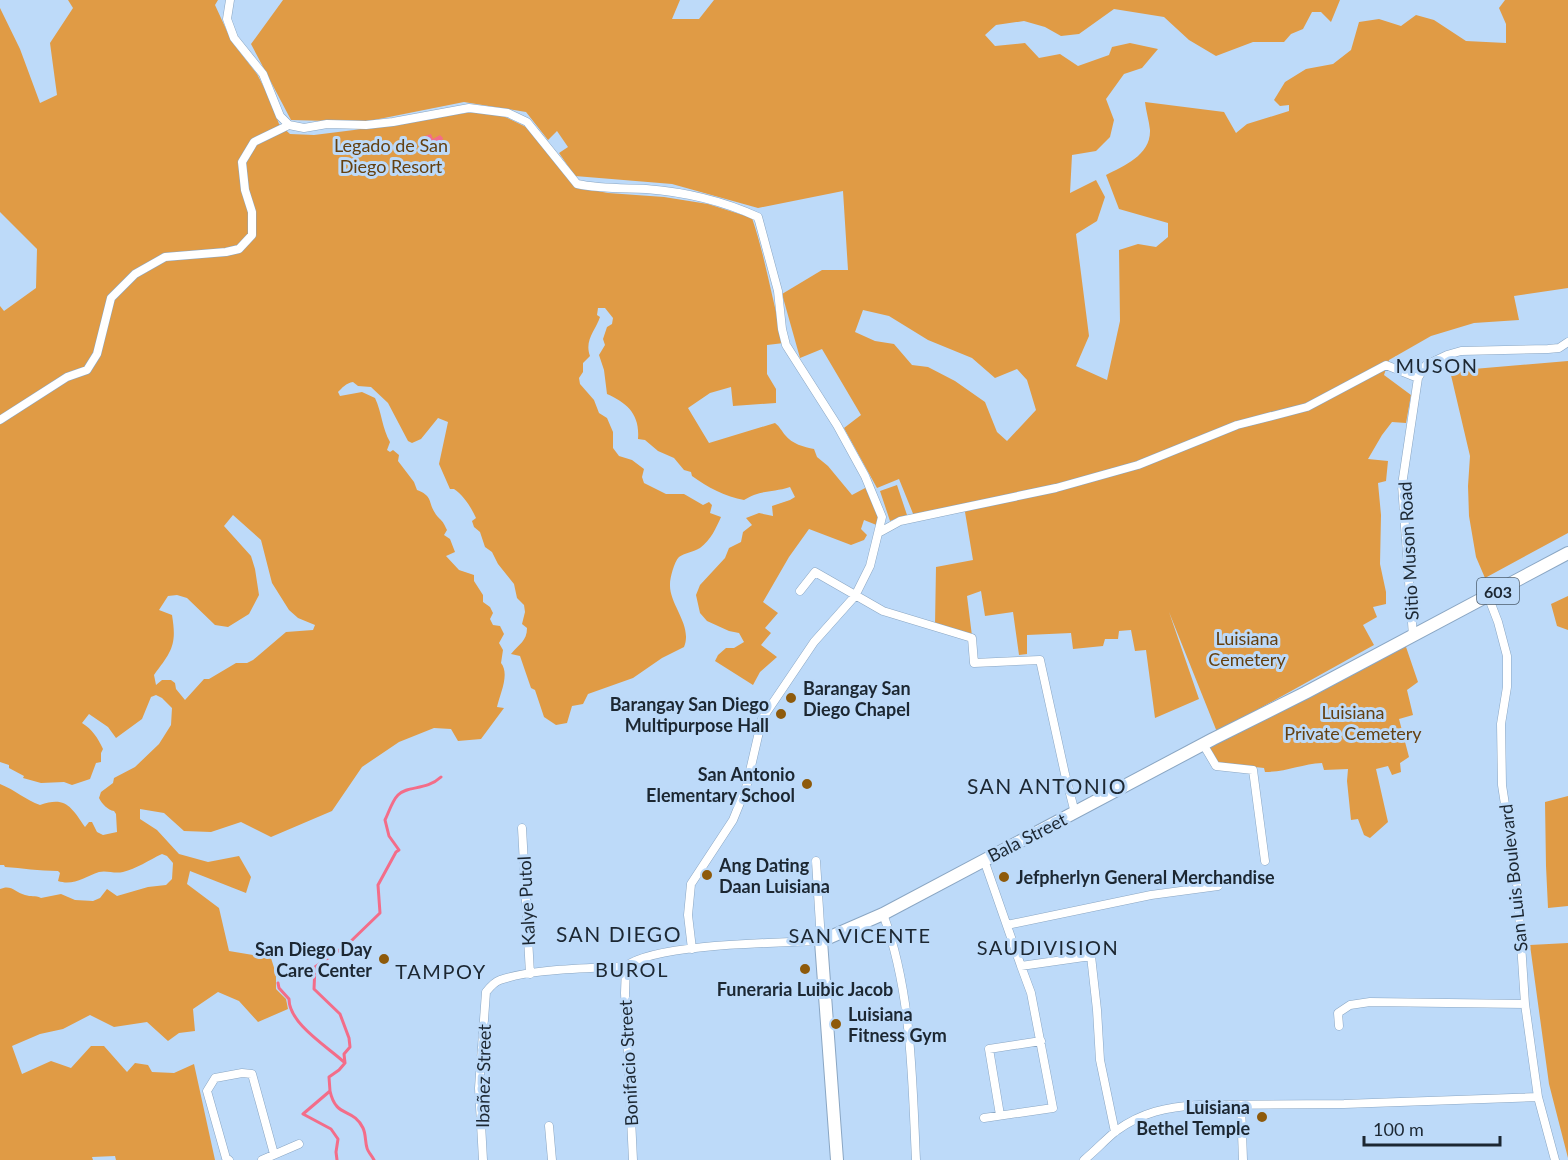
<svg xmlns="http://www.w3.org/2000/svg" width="1568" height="1160" font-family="Lato,sans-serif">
	<rect width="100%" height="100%" fill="#bddaf9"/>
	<path fill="#e09b45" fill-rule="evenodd" d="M68 0H218L215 5 232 42 257 74 269 97 279 124 290 134 314 135 354 130 443 115 478 112 501 115 526 127 576 187 608 193 664 197 708 204 752 218C766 259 772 301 784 343L767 345V374L776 389V403L733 406 731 387 710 393 688 408 709 443 775 423C780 427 781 430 785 435 792 444 804 447 814 449L817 457 828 466 852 495 867 487 880 516 879 526 864 520 861 529 867 535 864 540 851 545 809 529 789 557 763 602 778 613 765 628 771 633 761 645 777 657 760 672 753 685 715 661 718 655 726 648H734L744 642 739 633 729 631 707 621 700 613 696 595 700 585 725 558 729 548 741 542 743 532 752 525 746 518 759 513 773 516 772 506 790 500 795 497 790 487C772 493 762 489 744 500 726 497 707 487 692 476L691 472 684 470 674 458 658 451 645 440 638 439C640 414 627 403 607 394L604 370 599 355 605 345 603 339 607 327 612 324 613 318 605 308H598L597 315 600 317C596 330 584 340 590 356L583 363V372L579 378 580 384 594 400 599 413 607 418 613 432V448L619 456 632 460 644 469 642 477 644 483 666 494H684L703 505 709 502 712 505 710 513 721 517C716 528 711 540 700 548 694 552 684 553 679 557 674 562 670 578 670 584 669 605 693 625 684 647L662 658 633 678 588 694 583 704 572 706 567 723 556 725 544 717 535 690 531 688 520 656 511 654C519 644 527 641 527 628L522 624 525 612 524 605 517 598 514 584 498 564 492 552 485 547 480 532 474 527 472 521 476 518C471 507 464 496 454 489H450L439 464 448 422 438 418 421 439 412 443 408 441 388 403 371 387 358 386 353 382C346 383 342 388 338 392L340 396 362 392 375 398C382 413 382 428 390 442L387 450 390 452 393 450 399 455 398 461 414 482 417 490C433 496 428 502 435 513 440 521 442 518 447 530L444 535 450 539 455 552 446 556 459 570 474 575V581L483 595V602L490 607 493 613 490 619 493 625 500 626 504 634 499 643 503 650 501 663C510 674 500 694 497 707L504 708 481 739 458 741 451 729 434 728 399 742 362 767 332 811 271 837 241 822 211 832 184 831 164 813 140 809V819L157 830 179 854 208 862 239 856 251 877 246 893 190 871 187 884 219 908 229 951 271 958 276 974V989L286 999 288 1009 258 1022 239 1001 218 992 193 1009 195 1031 179 1033 168 1041 147 1022 114 1027 90 1015 63 1029 40 1034 12 1046 22 1074 51 1061 71 1068 91 1046H104L127 1072 135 1063 148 1065 152 1072 174 1073 194 1064 215 1160H116L115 1156 92 1157 93 1160H0V889C11 884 15 892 25 895 31 897 35 895 41 898L61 894 75 900 93 901 100 898 107 889 117 896 148 887 166 885 172 879 173 863 167 856 162 854C149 860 136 869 123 872 114 874 107 870 99 872 85 877 73 886 58 881L60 873 58 871C39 871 22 868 5 867L4 865H0V784C15 790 26 800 40 805 66 796 71 807 85 827L89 822H92L97 832 103 835 117 832 116 814 114 811C108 810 102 804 99 798L101 792 113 783 114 778 135 767 159 744 171 725 172 708 162 698 156 695 151 697 142 719 116 738 108 727 89 714 82 723C92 729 98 738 103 749L101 753V762L96 763 90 779 72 785 64 782 41 783 23 778 24 776 9 768V765L0 762V306L4 311 36 288 37 249 0 212V8L20 49 40 103 57 95 50 43 73 8ZM233 515 261 540 272 583 289 610 298 618 315 625 313 630 286 632 253 660 247 663H236L209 679H204L185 700 176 689 175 683 171 680H162L156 685 154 675C172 651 177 645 172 615L159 610 168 596 177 595 187 598 215 625 228 627 249 614 259 595 255 569 251 556 224 526Z
		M283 0H680L672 19H699L714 0H1340L1331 22 1321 12H1312L1303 29 1291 34 1284 42H1253L1216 56 1189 40 1164 17 1114 9 1079 34 1061 36 1045 27 1024 21 996 25 985 35 995 46 1025 43 1039 58 1060 54 1078 66 1109 55 1112 47 1130 43 1158 49 1142 68 1124 74 1106 99 1114 120 1110 137 1096 151 1072 155 1070 193 1096 180 1105 197 1097 221 1076 234 1089 336 1076 366 1107 380 1120 321 1119 250 1138 244 1156 247 1168 237V223L1119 209 1106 175C1124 166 1151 155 1150 130 1149 121 1146 111 1145 102L1224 112 1236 133 1247 124 1289 111V105L1280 106 1274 100 1285 82 1306 69 1333 64 1351 50 1359 22 1379 19 1401 26 1416 15 1434 20 1466 41 1506 43V24L1499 8 1505 0H1568V288L1514 296 1519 320 1474 323 1431 336 1389 360 1384 375 1411 395 1406 423 1392 422 1382 435 1368 459 1388 461 1386 481 1378 483 1381 515 1380 564 1386 592V604L1373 607 1377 617 1363 625 1374 645 1217 732 1169 612 1199 699 1155 718 1146 650 1135 651 1131 630 1119 631 1118 639H1105L1103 646 1073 649 1071 633 1027 635V654L1019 655 1013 612 985 616 981 591 967 596 972 636 935 625 936 567 973 560 964 506 914 516 899 479 877 488 844 428 861 415 822 349 800 358 782 294 822 270H848L843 191 758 208 672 184 575 176 559 153 568 147 557 131 548 140 526 112 464 102 364 122 291 120 251 44ZM863 310 889 316 928 340 972 358 995 378 1017 369 1027 380 1036 410 1007 441 997 432 985 402 955 381 928 367 912 365 894 344 875 341 855 332Z
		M1568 361V533L1485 578 1476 557 1469 516 1468 486 1470 456 1450 371Z
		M897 485 907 515 890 521 880 491Z
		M1568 596V630L1557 626 1551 604Z
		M1405 644 1418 682 1407 690 1413 715 1399 719 1409 757 1400 763 1401 772 1392 775 1388 766 1376 769 1388 822 1370 838 1364 835 1358 819 1351 820 1347 781 1348 769 1324 770 1322 763C1302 764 1286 772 1265 772L1264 768 1219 763 1209 747Z
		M1568 796V906L1548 908 1546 866 1545 802Z
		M1568 943V1158L1549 1084 1530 945Z"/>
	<path fill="#f36d89" d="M431 134 433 139 440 135 443 138 441 145H437L440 150 434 154H429L423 142 425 136Z"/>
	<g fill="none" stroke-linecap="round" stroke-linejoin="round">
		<path stroke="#f36d89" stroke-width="3" d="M278 983 279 988 289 999C289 1024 328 1047 345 1063L339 1070 329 1077 330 1091 303 1114 331 1129 338 1139 336 1152 337 1160
			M345 1063 344 1054 350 1047 349 1038 340 1014 314 989 315 967 348 944 380 913 378 885 396 852 399 850 389 836 385 820C389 812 392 801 398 795 408 785 426 791 441 777
			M330 1091C336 1119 353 1107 363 1128 366 1134 365 1142 367 1148 368 1152 372 1156 374 1160"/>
		<g stroke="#8aa6c3" stroke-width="9">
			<path id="minor" d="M230 0 227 19 234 38 263 74 280 116 289 125 304 128 327 124 366 125 393 122 469 108 508 113 527 122 577 184C600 189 622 188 646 189 685 192 723 201 758 217L778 291 782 329 786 345 837 425 865 476 882 517 870 566 855 596 814 642 762 719 746 788 733 820 691 884 688 915 692 949
				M0 420 67 377 87 370 97 354 111 298 135 274 165 257 226 252 239 249 252 235V212L245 190 242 162 254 142 289 125
				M880 532 900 521 1056 488 1138 465 1237 425 1307 407 1386 365 1418 378
				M800 591 815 572 883 611 972 638 974 663 1040 660 1065 774 1075 813
				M1488 596 1498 622 1507 656V687L1501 724 1502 785 1517 883 1525 1004 1538 1097 1555 1160
				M1413 636 1402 485 1418 378 1426 365 1447 355 1461 351 1548 349 1559 348 1568 342
				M1203 744 1216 766 1253 770 1265 861
				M522 828 530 974
				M984 860 1021 966 1091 956 1097 1010 1100 1060 1115 1132
				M883 914C912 992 912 1078 916 1160
				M1007 925 1151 895 1218 886
				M626 966 625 993 633 1160
				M1339 1026 1338 1013 1350 1005 1370 1002 1525 1004
				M1241 1105 1243 1160
				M1000 1115 989 1049 1041 1041
				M984 1118 1053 1108 1031 993 1021 966
				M549 1126 552 1160
				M229 1160 226 1158 207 1091 215 1078 242 1073 252 1074 274 1154
				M262 1160 299 1144
				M483 1160 479 1088 486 992C490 987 494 982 500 980 535 968 589 969 626 966 657 943 779 943 821 941L816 861
				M1084 1160C1095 1151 1105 1140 1116 1131 1142 1112 1167 1107 1199 1105L1344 1104 1538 1097"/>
		</g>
		<g stroke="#8aa6c3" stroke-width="14">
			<path id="primary" d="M837 1160 821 941 883 914 1213 739 1305 693 1568 553"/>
		</g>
		<use href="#minor" stroke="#fff" stroke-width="8"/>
		<use href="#primary" stroke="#fff" stroke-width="12"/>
	</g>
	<g fill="#8e5a0b" stroke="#bddaf9" stroke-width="2">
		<circle cx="791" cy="698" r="6"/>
		<circle cx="781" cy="714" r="6"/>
		<circle cx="807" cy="784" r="6"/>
		<circle cx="707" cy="875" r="6"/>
		<circle cx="1004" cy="877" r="6"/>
		<circle cx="384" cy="959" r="6"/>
		<circle cx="805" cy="969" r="6"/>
		<circle cx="836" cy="1024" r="6"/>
		<circle cx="1262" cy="1117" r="6"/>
	</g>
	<g text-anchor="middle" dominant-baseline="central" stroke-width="6" stroke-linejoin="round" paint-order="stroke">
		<rect fill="#bddaf9" stroke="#4c5d6e" stroke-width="1.5" x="1477" y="578" width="42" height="26" rx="4.5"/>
		<g font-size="16" font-weight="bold" fill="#1c2732">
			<text x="1498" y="591">603</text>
		</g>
		<g font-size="18" fill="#644010" stroke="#bddaf9">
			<text x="391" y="145">Legado de San<tspan x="391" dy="21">Diego Resort</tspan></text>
			<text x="1247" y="638">Luisiana<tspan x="1247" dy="21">Cemetery</tspan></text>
			<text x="1353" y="712">Luisiana<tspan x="1353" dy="21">Private Cemetery</tspan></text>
		</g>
		<g font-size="18" fill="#1c2732" stroke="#bddaf9">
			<text transform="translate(1408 551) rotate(-93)">Sitio Muson Road</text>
			<text transform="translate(1027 837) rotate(-27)">Bala Street</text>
			<text transform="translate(1513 878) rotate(-96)">San Luis Boulevard</text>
			<text transform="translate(526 901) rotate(-93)">Kalye Putol</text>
			<text transform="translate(628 1063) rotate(-93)">Bonifacio Street</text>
			<text transform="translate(483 1076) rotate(-89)">Ibañez Street</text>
		</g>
		<g font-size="18" font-weight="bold" fill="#1c2732" stroke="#bddaf9" text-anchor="start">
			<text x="803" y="688">Barangay San<tspan x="803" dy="21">Diego Chapel</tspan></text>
			<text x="769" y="704" text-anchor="end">Barangay San Diego<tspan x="769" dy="21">Multipurpose Hall</tspan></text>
			<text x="795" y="774" text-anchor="end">San Antonio<tspan x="795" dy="21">Elementary School</tspan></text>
			<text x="719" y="865">Ang Dating<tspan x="719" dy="21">Daan Luisiana</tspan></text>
			<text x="1016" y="877">Jefpherlyn General Merchandise</text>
			<text x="372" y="949" text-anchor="end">San Diego Day<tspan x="372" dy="21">Care Center</tspan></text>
			<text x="805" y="989" text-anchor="middle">Funeraria Luibic Jacob</text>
			<text x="848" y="1014">Luisiana<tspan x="848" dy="21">Fitness Gym</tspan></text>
			<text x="1250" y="1107" text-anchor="end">Luisiana<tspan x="1250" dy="21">Bethel Temple</tspan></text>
		</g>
		<g font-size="20" letter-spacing="1.5" fill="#1c2732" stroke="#bddaf9">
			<text x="1437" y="365">MUSON</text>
			<text x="860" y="935">SAN VICENTE</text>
			<text x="1048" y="947">SAUDIVISION</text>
			<text x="632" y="969">BUROL</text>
			<text x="441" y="971">TAMPOY</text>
		</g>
		<g font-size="21" letter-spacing="1.5" fill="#1c2732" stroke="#bddaf9">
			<text x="1047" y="785">SAN ANTONIO</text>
			<text x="619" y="933">SAN DIEGO</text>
		</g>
	</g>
	<path d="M1364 1136v9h136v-9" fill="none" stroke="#1c2732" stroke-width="3"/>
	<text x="1373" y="1136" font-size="18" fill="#1c2732" stroke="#bddaf9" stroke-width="4.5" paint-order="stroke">100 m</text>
</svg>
